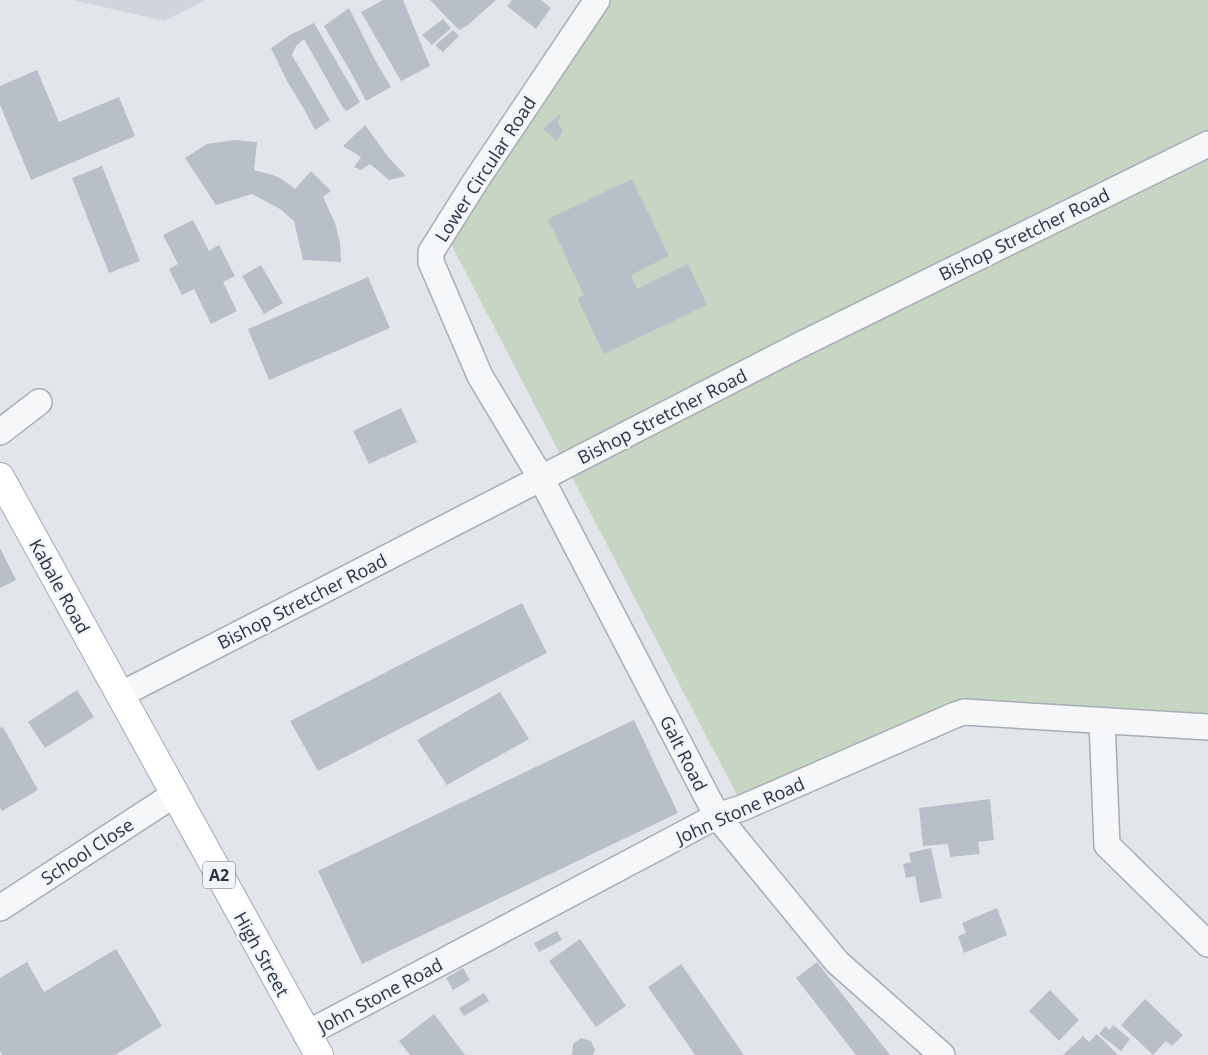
<svg xmlns="http://www.w3.org/2000/svg" width="1208" height="1055" font-family="'Open Sans',sans-serif">
	<rect width="100%" height="100%" fill="#e2e6eb"/>
	<path fill="#d0d5dd" d="M72 0H205L165 21Z"/>
	<path fill="#c7d5c3" d="M584 0H1208V716L965 706 741 803 449 240Z"/>
	<path fill="#b9bfc9" d="M383 0H403L430 66 401 81 361 12Z
		M430 0H496L468 25 459 30Z
		M512 0H541L551 8 536 29 507 6Z
		M349 8 375 60 391 87 366 101 353 76 324 26Z
		M443 19 451 28 432 45 422 35Z
		M314 23 360 102 347 111 343 108 304 39 296 46 292 55 330 120 315 130 304 109 287 81 271 48 290 35Z
		M453 30 459 36 443 52 435 45Z
		M37 70 59 122 119 97 135 136 31 180 0 105V86Z
		M561 113 558 123 563 131 557 141 543 129Z
		M365 125 389 158 406 176 389 180 370 164 361 170 354 167 361 157 343 146Z
		M235 140 257 142 254 170 273 175 282 179 295 189 311 171 331 191 323 197 335 223 340 242 341 262 303 260 294 221 280 209 252 194 216 205 185 158 207 144Z
		M102 166 140 261 109 273 72 178Z
		M632 179 669 256 631 275 637 289 688 264 707 305 604 354 577 298 584 295 548 219Z
		M193 220 209 251 219 245 235 276 223 282 237 311 211 324 194 289 182 295 169 269 178 264 163 235Z
		M261 265 283 303 264 314 242 276Z
		M368 277 390 328 269 380 248 329Z
		M401 408 417 442 369 464 353 431Z
		M0 548 16 580 0 588Z
		M522 603 547 653 318 771 290 721Z
		M77 690 94 717 45 748 28 722Z
		M500 692 529 739 447 785 417 740Z
		M634 720 678 813 362 964 318 871Z
		M3 727 38 790 2 811 0 808V728Z
		M990 799 994 840 978 842 980 854 950 857 948 844 923 846 919 808Z
		M931 848 942 898 920 903 915 876 906 878 903 864 911 862 909 853Z
		M997 908 1007 935 964 953 958 936 966 933 962 923Z
		M557 931 562 940 539 952 534 943Z
		M580 939 626 1006 596 1027 549 961Z
		M116 949 162 1026 115 1055H2L0 1051V978L27 962 44 992Z
		M817 962 890 1055H856L796 978Z
		M681 964 744 1055H695L648 987Z
		M463 968 470 980 453 990 446 978Z
		M1050 990 1079 1020 1059 1041 1029 1011Z
		M484 993 489 1001 464 1016 459 1008Z
		M1145 999 1183 1035 1172 1046 1166 1041 1153 1055 1121 1025Z
		M434 1014 465 1055H410L399 1041Z
		M1113 1025 1130 1039 1121 1051 1099 1034 1105 1026 1110 1030Z
		M1097 1034 1118 1055H1063L1083 1036 1089 1042Z
		M581 1038 591 1041 595 1050 593 1055H572L573 1044Z"/>
	<g fill="none" stroke-linecap="round" stroke-linejoin="round">
		<g stroke="#a7adb6" stroke-width="28">
			<path id="minor" d="M597 0 475 182 431 252V262L480 376 541 478 717 816 837 962 942 1055
				M0 432 39 402
				M120 695 800 345 1208 144
				M1102 721 1107 845 1208 944
				M0 908 175 794
				M306 1034 717 816 742 808 955 715 964 712 1208 727"/>
		</g>
		<g stroke="#a1a9b7" stroke-width="30">
			<path id="major" d="M0 477 319 1055"/>
		</g>
		<use href="#minor" stroke="#f5f7f9" stroke-width="25"/>
		<use href="#major" stroke="#fff" stroke-width="28"/>
	</g>
	<g text-anchor="middle" dominant-baseline="central" stroke-width="5" stroke-linejoin="round" paint-order="stroke">
		<rect fill="#f2f5f8" stroke="#666d7a" stroke-width="1" x="203" y="861.5" width="32" height="27" rx="4"/>
		<g font-size="16" font-weight="bold" fill="#2a3344">
			<text x="219" y="875">A2</text>
		</g>
		<g font-size="18" fill="#2a3344" stroke="#f2f5f8">
			<text transform="translate(485 169) rotate(-57)">Lower Circular Road</text>
			<text transform="translate(1024 234) rotate(-26)">Bishop Stretcher Road</text>
			<text transform="translate(662 416) rotate(-27)">Bishop Stretcher Road</text>
			<text transform="translate(60 586) rotate(61)">Kabale Road</text>
			<text transform="translate(302 601) rotate(-27)">Bishop Stretcher Road</text>
			<text transform="translate(684 753) rotate(63)">Galt Road</text>
			<text transform="translate(740 810) rotate(-24)">John Stone Road</text>
			<text transform="translate(87 851) rotate(-33)">School Close</text>
			<text transform="translate(262 954) rotate(61)">High Street</text>
			<text transform="translate(380 995) rotate(-28)">John Stone Road</text>
		</g>
	</g>
</svg>
